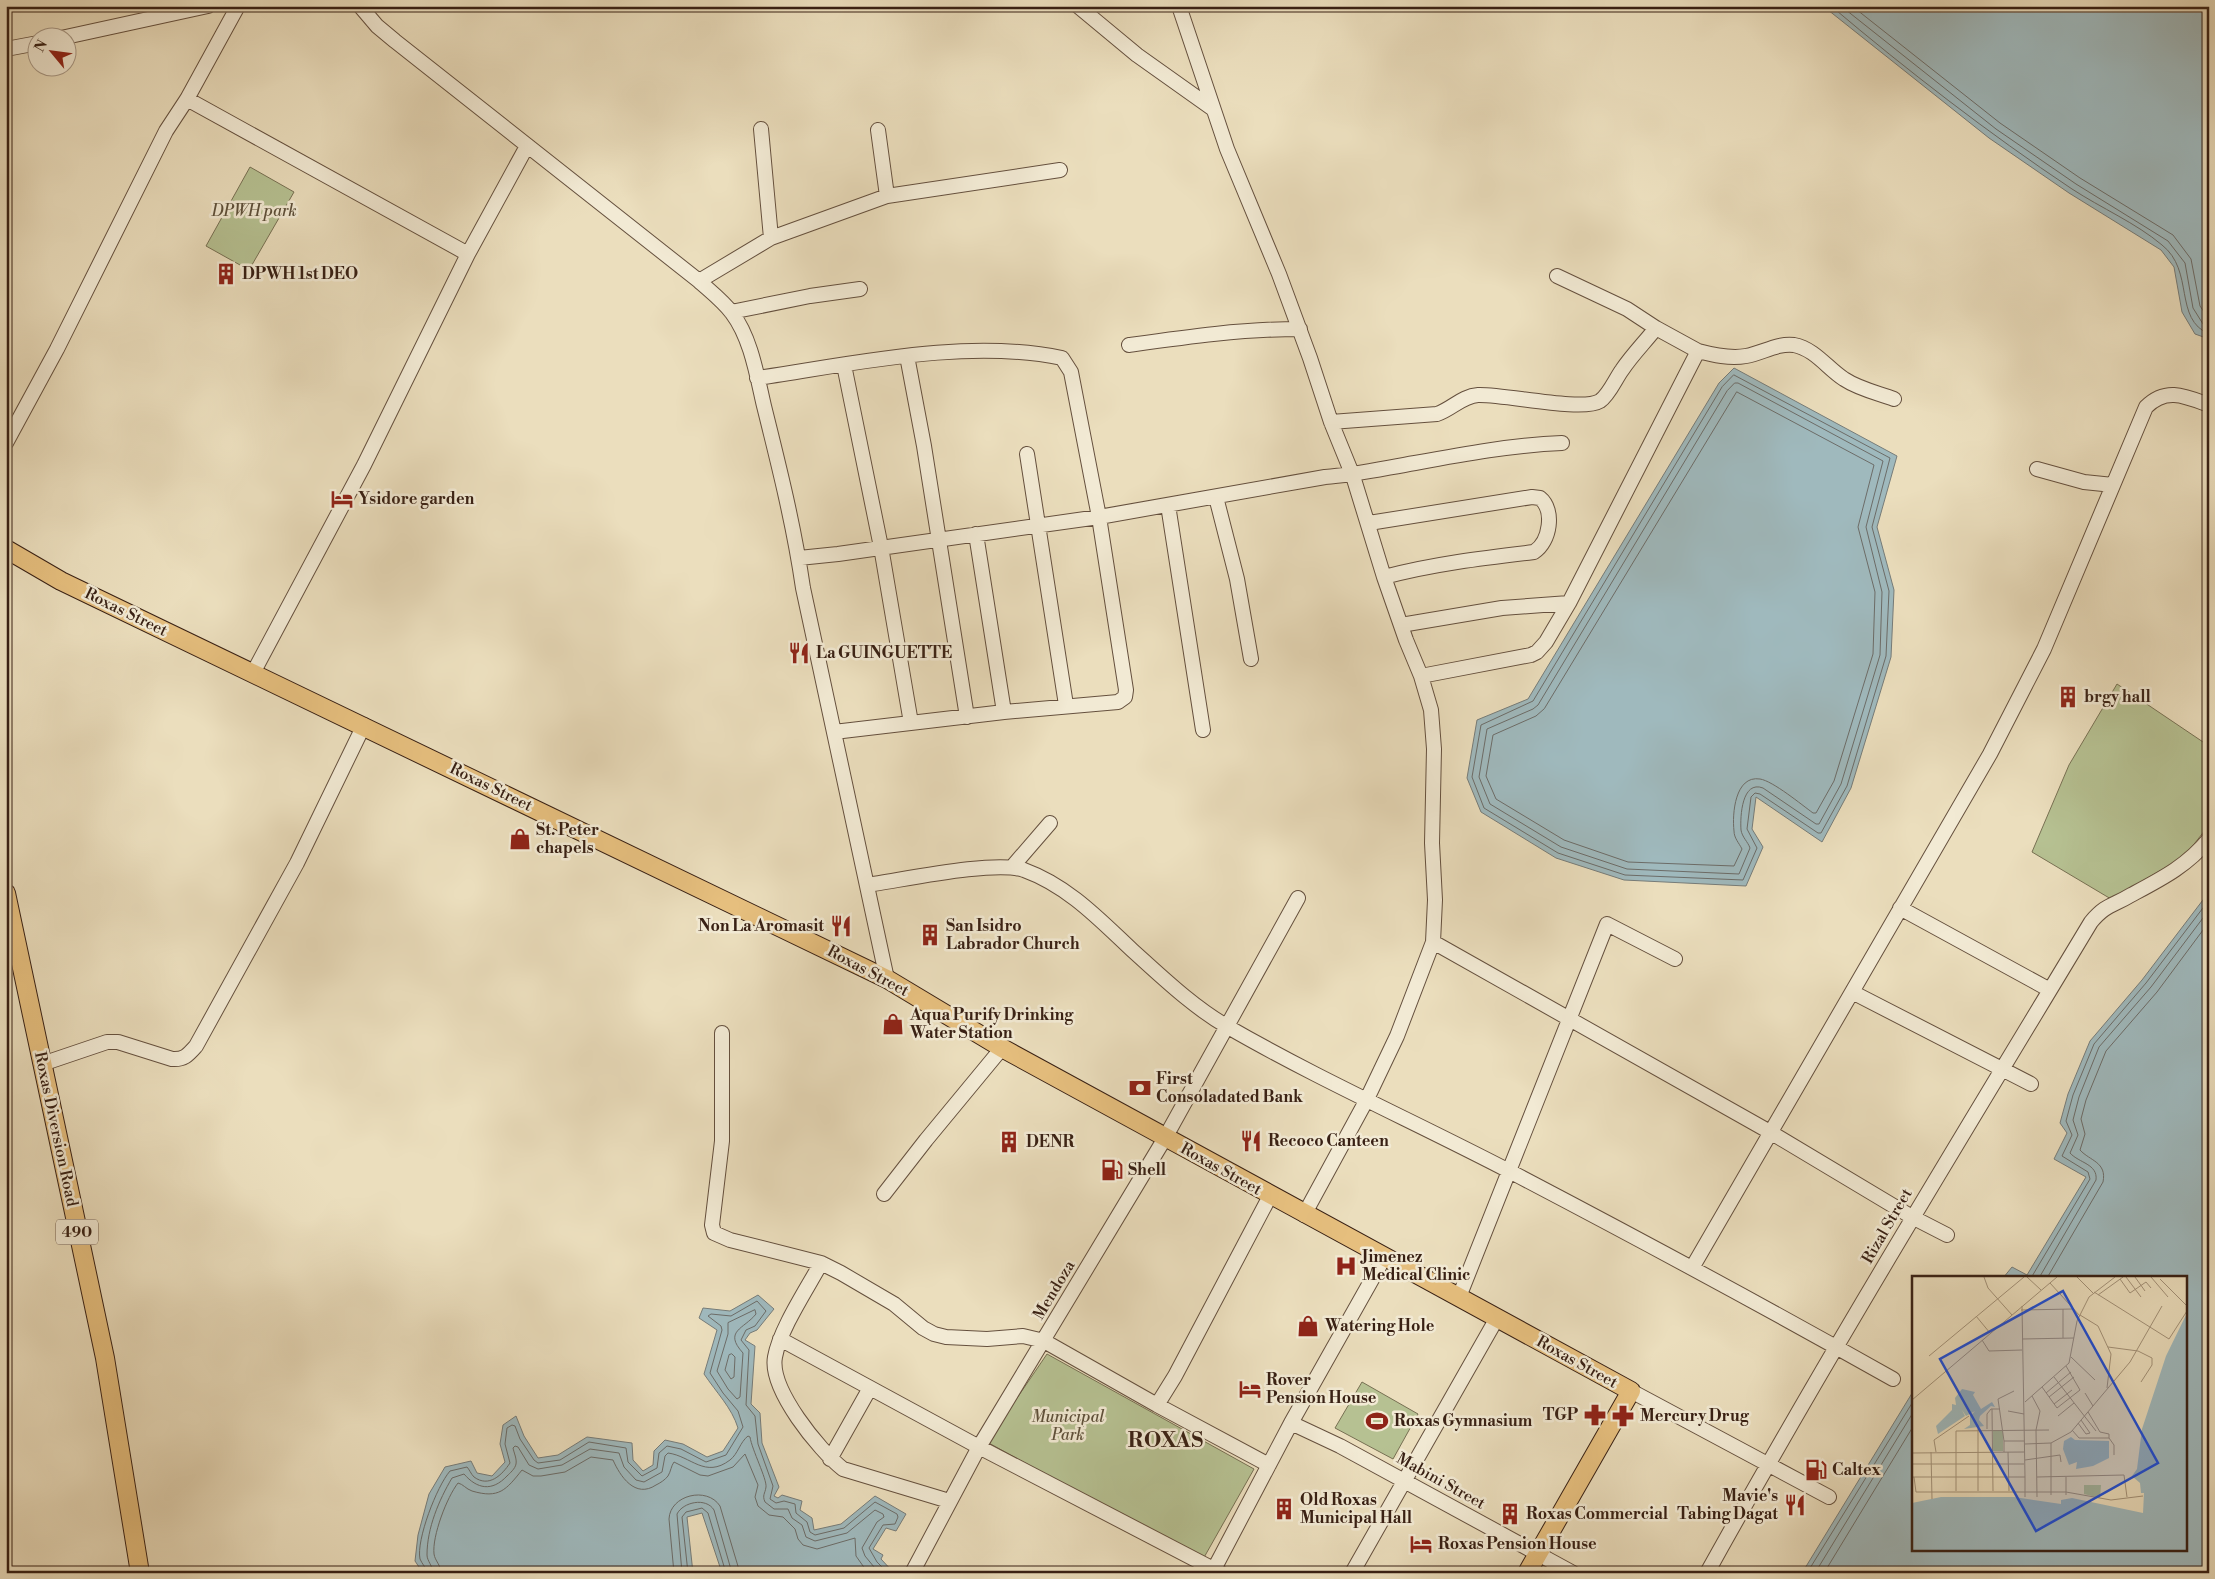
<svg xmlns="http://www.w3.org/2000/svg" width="2215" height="1579" font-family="'Libre Bodoni',serif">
	<rect width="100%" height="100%" fill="#ebdebd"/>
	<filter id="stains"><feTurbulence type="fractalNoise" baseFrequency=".004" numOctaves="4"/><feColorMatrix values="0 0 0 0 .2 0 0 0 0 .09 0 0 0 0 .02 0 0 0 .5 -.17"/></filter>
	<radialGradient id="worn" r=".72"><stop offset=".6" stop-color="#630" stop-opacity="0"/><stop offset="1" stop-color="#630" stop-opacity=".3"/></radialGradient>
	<path fill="#b6c192" stroke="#777053" d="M250 167 294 192 249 270 206 246Z
		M2117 684 2209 746V825L2184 857 2111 899 2032 852 2069 765Z
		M1047 1354 1254 1469 1202 1561 987 1442Z
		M1362 1382 1418 1414 1393 1459 1335 1428Z"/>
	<path fill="#9fb9bd" stroke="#767c79" d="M1823 6H2209V339L2195 334 2182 312 2174 267 2161 250 2069 193 1989 138Z
		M1734 368 1897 456 1877 527 1894 590 1891 657 1851 788 1822 842 1756 797 1752 829 1763 847 1746 886 1624 880 1556 858 1481 812 1467 778 1477 720 1528 699 1719 383Z
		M2209 892V1573H1802L1914 1390V1550H2186V1278H2003L2012 1267 2027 1275 2086 1177 2054 1159 2067 1133 2060 1123 2068 1094 2090 1041 2142 980Z
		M758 1295 774 1309 757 1330 750 1333 745 1340 755 1346 751 1404 760 1413 762 1443 779 1487 774 1496 778 1498 782 1495 802 1501 800 1510 812 1518 814 1530 841 1524 875 1496 906 1514 896 1531 886 1528 873 1549 883 1555 881 1559 894 1573H722L702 1513 687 1517 693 1573H423L415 1561 418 1535 429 1494 445 1467 471 1461 477 1473 492 1476 505 1462 500 1444 503 1425 516 1416 524 1436 538 1458 558 1455 587 1437 632 1443 633 1460 643 1471 653 1465 654 1451 665 1440 683 1444 707 1457 723 1451 738 1428C732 1408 716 1392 704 1374L717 1330 699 1318 703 1308 730 1311Z"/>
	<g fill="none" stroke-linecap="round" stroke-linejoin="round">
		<path stroke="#6c6c68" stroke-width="1" d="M1831 6C1908 71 1988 133 2072 189 2101 208 2136 223 2162 245 2195 271 2173 319 2209 334
			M1841 6 1996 129 2076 184 2168 241 2185 263 2193 308 2203 324 2209 327
			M1852 6 2000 123 2080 178 2173 235 2191 259 2200 306 2209 319
			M1734 375 1890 458 1872 527 1889 591 1886 656 1847 786 1821 833H1818L1760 794 1755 793 1751 797 1747 829 1757 848 1743 880 1625 875 1558 853 1484 808 1472 777 1481 725 1533 701 1722 387Z
			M1735 383H1738L1883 461 1866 527 1882 592 1880 655 1841 784 1819 824H1816L1763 788C1742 780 1740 816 1741 830 1742 837 1748 842 1750 848L1739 874 1627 869 1561 847 1490 804 1479 777 1487 729 1533 709 1538 705 1727 391Z
			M1737 392 1874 465 1858 527 1875 592 1873 654 1834 781 1816 813H1813C1802 805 1773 781 1760 779 1735 775 1732 814 1734 831 1734 838 1739 843 1742 849L1734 866 1628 862 1564 840 1496 799 1486 776 1493 735 1536 716 1544 709Z
			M2031 1278 2090 1179 2088 1172 2062 1156 2072 1135 2066 1121 2073 1095 2094 1044 2146 983 2209 900
			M2039 1278 2096 1180C2098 1164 2079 1163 2070 1153L2078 1135 2073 1120 2079 1097 2099 1047 2151 987 2209 910
			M2047 1278 2103 1182C2107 1162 2090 1161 2080 1150L2085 1134 2081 1119 2086 1100 2106 1051 2157 992 2209 922
			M755 1310 756 1314C744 1329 723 1331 743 1353L740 1397 737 1399 728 1389 717 1371 728 1334V1323Z
			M732 1354 735 1357 734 1377 731 1379 725 1370 729 1355Z
			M427 1573C426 1567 422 1564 420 1559 416 1540 437 1486 450 1471L467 1467C469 1469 471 1474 474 1477 489 1488 502 1475 510 1463L505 1444 507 1428 512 1425 515 1426 520 1439 534 1460 538 1463 560 1460 589 1442 626 1448 628 1462 642 1476 657 1468 659 1453 667 1446 681 1449 706 1462 726 1455 743 1427 738 1411 723 1393 710 1373 722 1330 721 1326 708 1316 711 1314 731 1316 757 1301 766 1311 755 1326 746 1330 741 1340 749 1350 746 1405 755 1416 758 1444 773 1486 770 1499 776 1503 784 1501 795 1504 796 1513 807 1522 810 1532 815 1535 844 1528 875 1502 897 1514 898 1517 895 1524 883 1525 869 1548 877 1562 888 1573
			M433 1573C433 1566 427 1561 427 1555 427 1528 439 1500 452 1478L464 1474C477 1489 492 1492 507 1476 510 1473 515 1469 516 1464 517 1459 514 1453 513 1448L515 1446 518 1447 529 1465 538 1469 562 1465 590 1449 619 1453 624 1467 636 1480 644 1482 662 1472 665 1456 668 1453C691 1456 705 1479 730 1460 738 1454 740 1442 748 1436L750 1437C752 1450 767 1479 766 1487 765 1494 762 1495 765 1502L774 1509H788L792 1518 802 1525 806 1537 815 1541 847 1533 875 1510 883 1514 884 1517 877 1522 862 1548 865 1556 879 1573
			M441 1573C441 1565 435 1561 434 1554 432 1536 447 1497 458 1483 463 1484 466 1489 472 1491 499 1499 506 1490 522 1470L533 1476H541L565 1472 591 1457 613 1460C620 1476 635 1499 656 1485 660 1483 665 1480 668 1476 671 1471 671 1466 674 1462L700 1475 708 1476 733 1467 745 1454 758 1485 755 1497 758 1506 769 1515 783 1517 795 1529 798 1539 803 1545 817 1549 855 1538 856 1556 868 1573
			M674 1573 669 1519C670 1495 707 1486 720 1506L740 1573
			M682 1573 677 1514C683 1502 706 1497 714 1510L732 1573
			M688 1573 682 1517 686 1512 702 1508 708 1513 726 1573
			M1807 1573 1914 1400
			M1815 1573 1914 1411
			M1824 1573 1914 1425"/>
		<g stroke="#65503e" stroke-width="16">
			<path id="minor" d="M360 6 377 26 395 41 699 281C710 291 723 301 732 313 751 338 757 376 764 406 779 466 794 526 803 588L887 979
				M1078 6 1137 55 1213 109
				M1179 6 1227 149 1279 274 1310 358 1331 422 1353 476 1384 577 1406 640 1421 676 1431 710 1434 749 1432 843 1435 900 1433 942 1397 1036 1366 1101 1304 1215
				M61 38 208 6
				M6 49 38 43
				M187 99 468 254
				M761 129 771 238
				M878 130 887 196
				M1557 276 1627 309 1656 328
				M699 281 771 238 887 196 1060 170
				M731 312 810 296 860 289
				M1129 345C1186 337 1242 329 1300 329
				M1698 351C1713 355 1730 359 1746 356 1763 353 1777 343 1794 345 1815 349 1828 369 1844 379 1859 389 1878 393 1894 399
				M907 356 924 446 967 717
				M844 365 881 547 911 723
				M757 378C853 364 966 338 1062 358L1071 372 1099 517 1126 690 1125 697 1118 702 1004 712 834 732
				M1331 422 1437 414C1452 409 1462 396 1478 395 1505 394 1582 412 1600 401 1609 395 1616 378 1622 370 1632 355 1645 342 1656 328L1698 351 1569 603 1546 642 1537 652 1531 655 1421 676
				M6 443 57 349 166 131 187 99 238 6
				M1027 454 1066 705
				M2037 469 2084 482 2113 485
				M1216 497 1237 579 1251 659
				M1168 505 1203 730
				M1369 523 1532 497 1540 498C1555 510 1550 542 1534 552 1483 558 1433 564 1384 577
				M976 534 1004 712
				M799 558 838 554 1099 517 1325 477C1356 475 1385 468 1415 463 1464 454 1513 445 1562 443
				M1401 625 1502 608 1569 603
				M253 673 364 465 468 254 527 146
				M1012 867 1050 823
				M867 885C903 880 994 860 1024 870 1068 886 1099 919 1132 950 1162 977 1193 1007 1228 1027 1320 1080 1417 1123 1511 1172 1639 1239 1767 1308 1893 1379
				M1900 908 2050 990
				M1433 942 1770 1132 1912 1217 1947 1235
				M1852 992 2031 1084
				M722 1033V1141L712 1225 714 1233 730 1240 821 1263 841 1273 894 1304 923 1328 934 1334 946 1337 987 1339 1023 1336 1044 1341 1157 1405
				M42 1064 107 1042H118L172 1059C184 1060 188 1055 196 1046L297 863 364 725
				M884 1194 926 1140 1002 1048
				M821 1263C807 1289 780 1329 775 1357 769 1389 819 1450 843 1469L949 1501
				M1692 1268 1990 754 2044 649 2146 407C2166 387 2185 396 2209 405
				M1459 1297 1607 924 1675 959
				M780 1339 979 1447 1221 1573
				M1631 1391 1829 1497
				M1291 1423 1340 1446 1573 1573
				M830 1459 870 1388
				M1269 1465 1157 1405 1175 1376 1270 1196
				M912 1573 979 1447 1165 1138 1298 898
				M1212 1573 1291 1423 1384 1258
				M1352 1573 1497 1318
				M1707 1573C1829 1353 1961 1138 2091 922 2106 904 2113 906 2131 895 2161 879 2187 866 2209 839"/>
		</g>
		<g stroke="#382014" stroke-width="20">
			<path id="major" d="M6 549 61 581 887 979 1002 1048 1631 1391 1527 1573
				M6 893 105 1358 140 1573"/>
		</g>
		<use href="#minor" stroke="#f2ead4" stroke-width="14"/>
		<use href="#major" stroke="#e6bf7e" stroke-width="18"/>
	</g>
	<defs>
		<g id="building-bare" transform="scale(1.725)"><path d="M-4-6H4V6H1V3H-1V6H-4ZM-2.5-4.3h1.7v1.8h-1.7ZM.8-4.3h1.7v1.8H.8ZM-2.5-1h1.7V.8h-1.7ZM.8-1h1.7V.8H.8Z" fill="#8f2418" stroke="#f2ead4" stroke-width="2.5" paint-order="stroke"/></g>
		<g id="hotel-bare" transform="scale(1.725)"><path d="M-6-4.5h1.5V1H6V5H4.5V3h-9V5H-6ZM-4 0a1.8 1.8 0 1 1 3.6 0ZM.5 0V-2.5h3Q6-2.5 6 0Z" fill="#8f2418" stroke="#f2ead4" stroke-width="2.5" paint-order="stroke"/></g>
		<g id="restaurant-bare" transform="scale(1.725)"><path d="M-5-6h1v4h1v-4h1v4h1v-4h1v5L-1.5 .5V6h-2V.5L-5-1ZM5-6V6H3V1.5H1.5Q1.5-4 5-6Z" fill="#8f2418" stroke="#f2ead4" stroke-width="2.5" paint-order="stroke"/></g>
		<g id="shop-bare" transform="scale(1.725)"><path d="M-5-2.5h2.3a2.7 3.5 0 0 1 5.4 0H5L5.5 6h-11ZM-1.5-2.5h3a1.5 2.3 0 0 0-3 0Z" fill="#8f2418" stroke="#f2ead4" stroke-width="2.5" paint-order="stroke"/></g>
		<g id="bank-bare" transform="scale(1.725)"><path d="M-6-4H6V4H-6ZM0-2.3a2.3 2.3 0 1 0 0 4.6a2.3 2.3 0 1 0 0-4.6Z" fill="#8f2418" stroke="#f2ead4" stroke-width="2.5" paint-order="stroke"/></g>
		<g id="fuel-bare" transform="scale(1.725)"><path d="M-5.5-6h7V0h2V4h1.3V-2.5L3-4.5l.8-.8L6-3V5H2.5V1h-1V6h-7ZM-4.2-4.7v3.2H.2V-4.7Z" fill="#8f2418" stroke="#f2ead4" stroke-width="2.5" paint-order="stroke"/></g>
		<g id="hospital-bare" transform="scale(1.725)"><path d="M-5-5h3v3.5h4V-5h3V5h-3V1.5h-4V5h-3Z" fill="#8f2418" stroke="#f2ead4" stroke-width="2.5" paint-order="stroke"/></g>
		<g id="pharmacy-bare" transform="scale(1.725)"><path d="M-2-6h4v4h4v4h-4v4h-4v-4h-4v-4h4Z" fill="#8f2418" stroke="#f2ead4" stroke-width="2.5" paint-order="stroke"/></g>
		<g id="stadium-bare" transform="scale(1.725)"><path d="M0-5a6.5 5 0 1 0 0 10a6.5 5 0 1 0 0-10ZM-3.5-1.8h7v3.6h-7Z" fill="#8f2418" stroke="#f2ead4" stroke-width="2.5" paint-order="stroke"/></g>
	</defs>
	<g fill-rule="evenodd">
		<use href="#building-bare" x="226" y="274"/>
		<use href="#hotel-bare" x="342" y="499"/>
		<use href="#restaurant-bare" x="799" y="653"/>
		<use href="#building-bare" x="2068" y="697"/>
		<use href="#shop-bare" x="520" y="839"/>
		<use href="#restaurant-bare" x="841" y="926"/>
		<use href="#building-bare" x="930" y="935"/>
		<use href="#shop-bare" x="893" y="1024"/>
		<use href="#bank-bare" x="1140" y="1088"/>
		<use href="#restaurant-bare" x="1251" y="1141"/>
		<use href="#building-bare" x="1009" y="1142"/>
		<use href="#fuel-bare" x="1112" y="1170"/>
		<use href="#hospital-bare" x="1346" y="1266"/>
		<use href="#shop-bare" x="1308" y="1326"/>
		<use href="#hotel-bare" x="1250" y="1389"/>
		<use href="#pharmacy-bare" x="1595" y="1415"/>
		<use href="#pharmacy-bare" x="1623" y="1416"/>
		<use href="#stadium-bare" x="1377" y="1421"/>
		<use href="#fuel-bare" x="1816" y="1470"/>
		<use href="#restaurant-bare" x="1795" y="1505"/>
		<use href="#building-bare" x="1284" y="1509"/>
		<use href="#building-bare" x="1510" y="1514"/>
		<use href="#hotel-bare" x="1421" y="1544"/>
	</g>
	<g text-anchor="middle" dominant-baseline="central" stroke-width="5" stroke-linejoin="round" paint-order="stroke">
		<rect fill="#f2ead4" stroke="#705d4e" stroke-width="1" x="56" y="1219.5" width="42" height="25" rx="4"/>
		<g font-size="15" font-weight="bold" fill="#382014">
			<text x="77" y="1232">490</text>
		</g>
		<g font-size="16" font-style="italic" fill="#5e503a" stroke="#f2ead4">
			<text x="254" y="211">DPWH park</text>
			<text x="1068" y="1417">Municipal<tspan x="1068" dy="18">Park</tspan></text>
		</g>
		<g font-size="16" font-weight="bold" fill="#382014" stroke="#f2ead4" text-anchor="start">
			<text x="242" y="274">DPWH 1st DEO</text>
			<text x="358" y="499">Ysidore garden</text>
			<text x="816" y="653">La GUINGUETTE</text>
			<text x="2084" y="697">brgy hall</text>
			<text x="536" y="830">St. Peter<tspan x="536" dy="18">chapels</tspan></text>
			<text x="824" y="926" text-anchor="end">Non La Aromasit</text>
			<text x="946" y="926">San Isidro<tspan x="946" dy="18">Labrador Church</tspan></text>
			<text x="910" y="1015">Aqua Purify Drinking<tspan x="910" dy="18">Water Station</tspan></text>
			<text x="1156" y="1079">First<tspan x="1156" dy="18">Consoladated Bank</tspan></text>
			<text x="1268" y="1141">Recoco Canteen</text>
			<text x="1026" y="1142">DENR</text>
			<text x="1128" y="1170">Shell</text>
			<text x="1362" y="1257">Jimenez<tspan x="1362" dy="18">Medical Clinic</tspan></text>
			<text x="1325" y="1326">Watering Hole</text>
			<text x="1266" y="1380">Rover<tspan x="1266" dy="18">Pension House</tspan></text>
			<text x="1578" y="1415" text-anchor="end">TGP</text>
			<text x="1640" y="1416">Mercury Drug</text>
			<text x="1394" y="1421">Roxas Gymnasium</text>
			<text x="1832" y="1470">Caltex</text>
			<text x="1778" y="1496" text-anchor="end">Mavie's<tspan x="1778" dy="18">Tabing Dagat</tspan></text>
			<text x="1300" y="1500">Old Roxas<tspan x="1300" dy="18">Municipal Hall</tspan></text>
			<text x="1526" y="1514">Roxas Commercial</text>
			<text x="1438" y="1544">Roxas Pension House</text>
		</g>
		<g font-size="16" fill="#382014" stroke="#f2ead4">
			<text transform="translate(126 612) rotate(26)">Roxas Street</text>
			<text transform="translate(491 787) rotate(26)">Roxas Street</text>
			<text transform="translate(868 971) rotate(28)">Roxas Street</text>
			<text transform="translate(56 1129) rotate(78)">Roxas Diversion Road</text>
			<text transform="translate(1221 1169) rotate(29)">Roxas Street</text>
			<text transform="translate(1887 1226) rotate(-60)">Rizal Street</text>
			<text transform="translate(1054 1290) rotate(-59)">Mendoza</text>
			<text transform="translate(1577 1362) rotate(29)">Roxas Street</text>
			<text transform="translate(1441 1481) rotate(29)">Mabini Street</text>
		</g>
		<g font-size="21" font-weight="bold" letter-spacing="1" fill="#382014" stroke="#f2ead4">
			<text x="1166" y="1441">ROXAS</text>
		</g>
	</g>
	<g transform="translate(1912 1276)">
		<rect width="275" height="275" fill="#ebdebd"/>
		<path d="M81 154H91V175H81ZM172 209H189L188 222 172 218Z" fill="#b6c192"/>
		<path d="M275 37V274H0V227L29 221H102L149 228V224L160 222 231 237 232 217H229L228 207 220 200 225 193 230 153 254 80ZM50 113 63 116 61 119 69 133 80 126 83 131 79 130 68 140 67 144 72 150 52 153 58 149V140L63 135 54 140 50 134 53 140 26 158 24 150 40 134V128L44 129 43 122ZM159 161 163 164 197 165V182L181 190 164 193 165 186 157 189 151 173 152 165Z" fill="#9fb9bd"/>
		<path fill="none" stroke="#a39279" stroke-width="1" d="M72 1 76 12 100 39M115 1 129 14M165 1 181 17M214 1 229 21M223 1 233 15M239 1 256 21M208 3 218 17 234 6 239 12M248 3 275 30M138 7 168 40M182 16 257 63 275 35M186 19 211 1M151 33V62M109 34 161 33M168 39 186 50 199 78 195 112M64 40 78 57M110 63 162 62M70 64 77 75 110 74M196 71 226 75 240 82V89L229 106M17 80 112 1M159 81 183 104M142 101 184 155M130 111 145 132 168 114 154 90M134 117 159 96M173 117 181 130M120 120 128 135 124 154 125 221M137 121 162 101M0 124 145 1M113 126 157 87 165 45 177 21 203 1M142 128 160 114M80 133 81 215M96 135 112 138M146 140 162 127M166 147 174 158 178 157 169 144M66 153V215M75 153V138L79 133H88M160 154 167 162H197V158L188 156 176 136M197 162 202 169V179M92 165 86 123 102 115M113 168 139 167 159 156 218 86 250 30M19 176 20 223M24 176 22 164 57 140M92 176V165H112M96 176 97 215M0 177 112 176M113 184 148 179 149 186M0 188H112M0 201H113L110 30M2 201 4 216H154L199 224 231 220M113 201V221M125 201 212 199 215 221M154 201V219M44 215V155L137 154M139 219V167"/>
		<path fill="#1d4ed8" fill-opacity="0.15" stroke="#1d4ed8" stroke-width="2.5" d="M151 15 246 187 124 255 28 83Z"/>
		<rect width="275" height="275" fill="none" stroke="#382014" stroke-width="2.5"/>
	</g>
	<rect width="2215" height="1579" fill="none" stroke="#ebdebd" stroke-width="25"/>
	<rect x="8" y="8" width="2200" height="1564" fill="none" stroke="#382014" stroke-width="2.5"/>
	<rect x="12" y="12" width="2190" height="1554" fill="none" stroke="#382014"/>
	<g transform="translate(52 52) rotate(299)"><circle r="24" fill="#f2ead4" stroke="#a89987"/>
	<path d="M0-4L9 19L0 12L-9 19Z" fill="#8f2418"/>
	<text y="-8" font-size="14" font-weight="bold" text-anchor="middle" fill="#382014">N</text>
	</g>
	<rect width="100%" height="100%" filter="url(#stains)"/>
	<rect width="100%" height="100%" fill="url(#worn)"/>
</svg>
